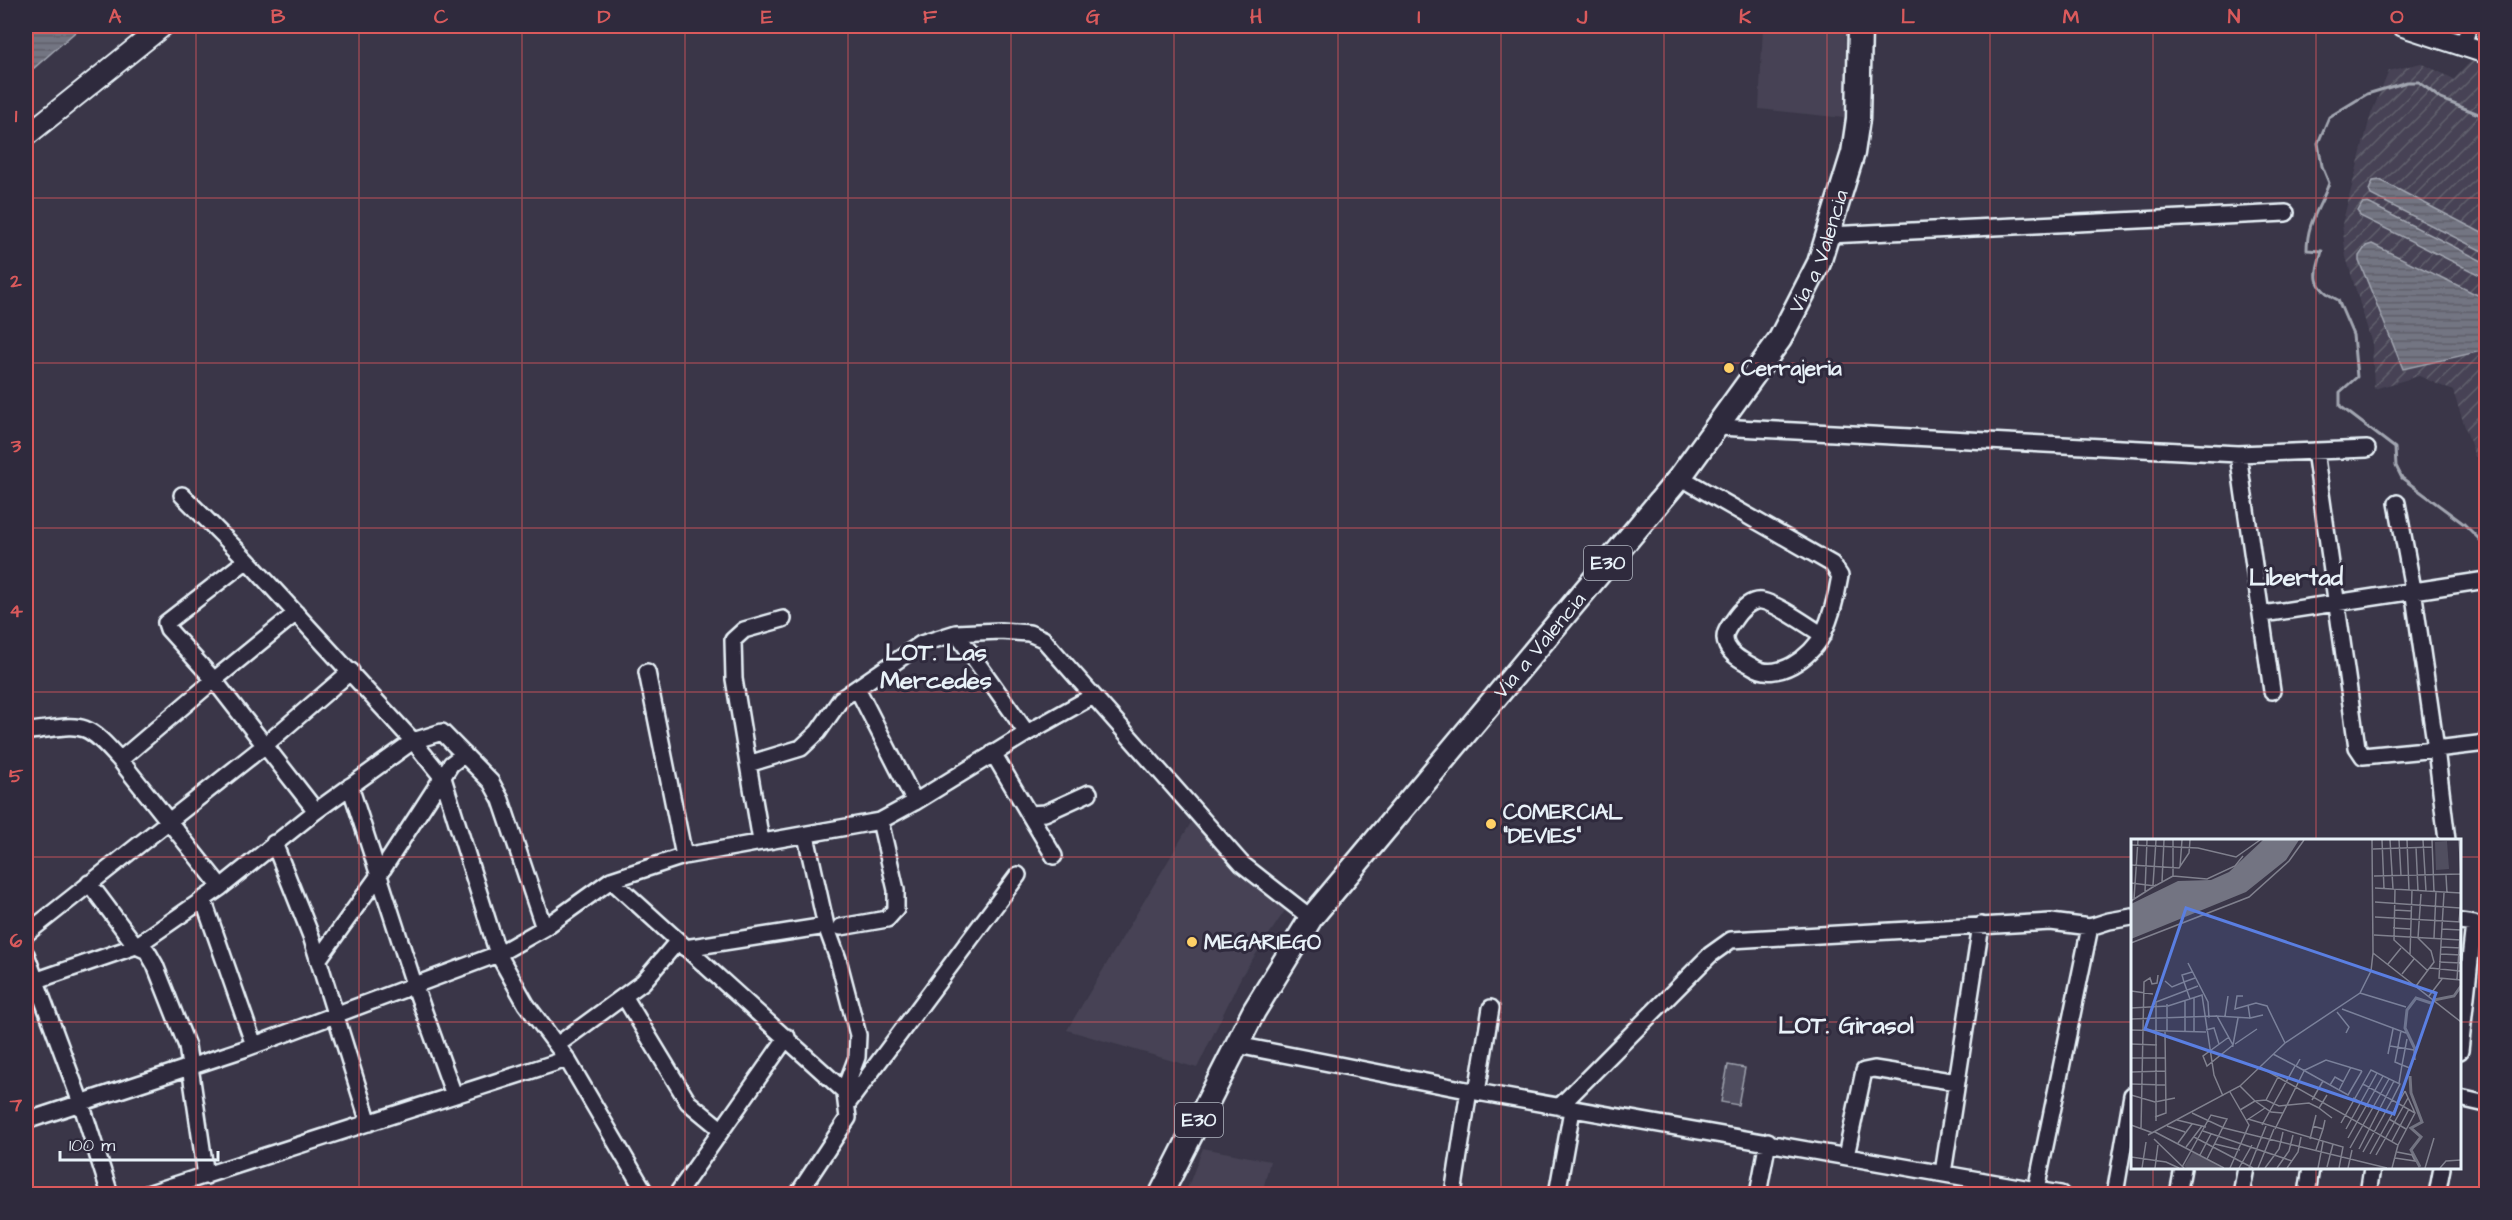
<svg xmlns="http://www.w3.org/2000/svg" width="2512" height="1220" font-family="'Architects Daughter',sans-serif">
	<defs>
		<pattern id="industrial-furrows" width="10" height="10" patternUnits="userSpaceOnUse" patternTransform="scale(1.5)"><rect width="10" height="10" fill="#464354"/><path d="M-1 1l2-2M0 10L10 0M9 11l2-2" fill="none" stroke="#615f6d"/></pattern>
		<pattern id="water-rules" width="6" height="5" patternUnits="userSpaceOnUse" patternTransform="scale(1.5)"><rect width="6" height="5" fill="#737482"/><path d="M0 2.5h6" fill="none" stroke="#5f6069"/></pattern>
	</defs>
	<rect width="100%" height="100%" fill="#3a3648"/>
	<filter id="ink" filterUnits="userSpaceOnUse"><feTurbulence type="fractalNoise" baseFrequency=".0167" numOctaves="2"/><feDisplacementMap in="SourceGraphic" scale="12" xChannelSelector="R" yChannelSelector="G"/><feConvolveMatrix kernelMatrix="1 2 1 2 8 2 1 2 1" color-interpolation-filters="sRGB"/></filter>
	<g filter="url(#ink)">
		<path fill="#464354" d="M1763 26H1845L1847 60 1844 118 1759 109Z
			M1192 821 1232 865 1286 909 1242 975 1197 1068 1067 1030Z
			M1203 1148 1270 1161 1262 1194H1185Z"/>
		<path fill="url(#industrial-furrows)" d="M2473 59 2486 64V458L2475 457 2453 391 2419 376 2374 389 2372 344 2346 257 2342 224 2371 114 2389 71 2421 63 2454 79Z"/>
		<path fill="#504e5f" stroke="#9ca0ac" stroke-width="1.5" d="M1728 1065 1745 1068 1738 1105 1721 1102Z"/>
		<path fill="url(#water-rules)" stroke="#a2a6b1" stroke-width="1.5" d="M26 26H82L26 75Z
			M2380 180 2486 235V253L2371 195 2369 190 2373 181Z
			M2368 203 2486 263V278L2360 216 2358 211 2362 204Z
			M2372 244 2486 299V350L2403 369 2359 261V256L2366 246Z"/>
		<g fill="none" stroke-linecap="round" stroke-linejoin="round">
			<path stroke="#a2a6b1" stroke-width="3" d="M2486 117 2441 99 2419 82H2407L2367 94 2329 117 2318 143 2322 166 2329 183C2320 209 2307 221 2307 250L2322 251C2314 276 2312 287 2338 300L2353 335 2357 377 2340 392V406L2395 448 2396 466 2402 478 2464 524 2486 546"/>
			<g stroke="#e8f1f8" stroke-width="20">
				<path id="minor" d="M2463 45 2469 26
					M1829 235 2286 213
					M1718 427 2238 454 2367 449
					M2315 451 2357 747 2363 756 2436 749 2447 840
					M2238 454 2272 691
					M1680 477 1832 564 1840 576C1837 594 1831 617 1823 634 1812 657 1776 683 1752 666 1743 661 1732 656 1727 646 1722 636 1727 629 1733 621 1739 612 1750 599 1762 601 1778 604 1808 626 1823 635
					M182 495 247 560 413 741 442 732 491 782 501 800 544 928
					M2397 503 2413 589 2436 749 2486 743
					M247 560 166 623 168 629 214 680 296 613
					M2263 614 2486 580
					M783 619 744 630 733 640 734 679 748 764 801 748 818 732 841 699 921 644 956 633 1000 631 1029 633 1043 639 1242 864 1311 918
					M956 633 1027 733 1093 696
					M647 672 684 856
					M858 690 915 802 1027 733
					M31 731C82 725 84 719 120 760L214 680 316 811
					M993 753 1054 856
					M120 760 221 887
					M748 764 761 841
					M350 786 414 984 454 1095
					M1029 814 1045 813 1089 793
					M806 836 826 926 838 959 858 1035 857 1057 844 1091 611 880 684 856 880 821 915 802
					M274 843 311 936 369 1123
					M89 883 136 946 147 951 155 965 187 1046 206 1176
					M203 899 254 1045
					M2460 922 2474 924 2460 1051
					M841 927 887 919 896 909V890L880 821
					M26 934 264 746 351 671
					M685 948 826 926
					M26 954 81 1103 110 1194
					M318 960 379 875 451 764 464 754
					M26 984 136 946 221 887 316 811 413 741 443 778 498 954 526 1004 567 1059 646 1194
					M624 996 643 982 677 942
					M557 1045 624 996 688 1102 722 1130
					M1237 1045 1477 1092 1491 1008
					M1477 1092 2036 1190 2090 927
					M2460 1098 2486 1104
					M848 1103 1018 875
					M1559 1107 1710 955 1731 940 2051 922 2090 927 2109 921 2132 917
					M26 1121 244 1049 498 954 544 928 611 880
					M1846 1156 1864 1071 1874 1069 1957 1082
					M1943 1173 1981 925
					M2036 1190 2061 1194
					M147 1194 567 1059
					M677 1194 787 1037
					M798 1194 848 1118 845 1094
					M1453 1194 1469 1090
					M1557 1194 1572 1110
					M1758 1194 1768 1141
					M2115 1194 2132 1095
					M2178 1194 2183 1168
					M2241 1194 2246 1168
					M2307 1194 2311 1168
					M2368 1194 2372 1168
					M2437 1194 2442 1168"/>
			</g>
			<g stroke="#e8f1f8" stroke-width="24">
				<path id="major" d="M2403 26 2486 53
					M26 136 163 26"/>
			</g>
			<g stroke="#e8f1f8" stroke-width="27">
				<g id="highway">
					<path id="s1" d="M1161 1194 1254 1011 1311 918 1680 477 1780 339 1819 263 1853 153 1858 119 1860 26"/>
				</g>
			</g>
			<use href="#minor" stroke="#2f2a3d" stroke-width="15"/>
			<use href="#major" stroke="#2f2a3d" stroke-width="20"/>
			<use href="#highway" stroke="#2f2a3d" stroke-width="22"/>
		</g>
	</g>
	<path fill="none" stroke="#da5a5c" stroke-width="1.5" stroke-opacity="0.55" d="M196 26V1194M359 26V1194M522 26V1194M685 26V1194M848 26V1194M1011 26V1194M1174 26V1194M1338 26V1194M1501 26V1194M1664 26V1194M1827 26V1194M1990 26V1194M2153 26V840M2316 26V840M26 198H2486M26 363H2486M26 528H2486M26 692H2486M26 857H2132M2460 857H2486M26 1022H2132M2460 1022H2486M2153 1168V1194M2316 1168V1194"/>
	<g fill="#ffd166" stroke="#2f2a3d" stroke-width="2">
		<circle cx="1729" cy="368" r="6"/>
		<circle cx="1491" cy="824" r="6"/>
		<circle cx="1192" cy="942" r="6"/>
	</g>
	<g text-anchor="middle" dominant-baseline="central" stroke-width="6" stroke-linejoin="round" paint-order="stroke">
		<g fill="#2f2a3d" stroke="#b0b5c0" stroke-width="1.5">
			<rect x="1584" y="546" width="48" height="34" rx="4.5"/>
			<rect x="1175" y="1103" width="48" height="34" rx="4.5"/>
		</g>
		<g font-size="20" font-weight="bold" fill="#e8f1f8">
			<text x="1608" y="563">E30</text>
			<text x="1199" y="1120">E30</text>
		</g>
		<g font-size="21" fill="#e8f1f8" stroke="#2f2a3d">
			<text stroke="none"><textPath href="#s1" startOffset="1156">Vía a Valencia</textPath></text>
			<text stroke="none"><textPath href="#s1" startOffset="670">Vía a Valencia</textPath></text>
		</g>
		<g font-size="21" font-weight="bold" fill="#e8f1f8" stroke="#2f2a3d" text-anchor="start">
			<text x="1741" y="368">Cerrajeria</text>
			<text x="1503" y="812">COMERCIAL<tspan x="1503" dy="24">"DEVIES"</tspan></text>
			<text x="1204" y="942">MEGARIEGO</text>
		</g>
		<g font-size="24" font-weight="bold" fill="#e8f1f8" stroke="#2f2a3d">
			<text x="2296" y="578">Libertad</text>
			<text x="936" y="653">LOT. Las<tspan x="936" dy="28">Mercedes</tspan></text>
			<text x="1846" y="1026">LOT. Girasol</text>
		</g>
	</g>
	<g transform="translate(2131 839)">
		<rect width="330" height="330" fill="#3a3648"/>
		<path d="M62 313 91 329H56L53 327Z" fill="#504e5f"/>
		<path d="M316 2 318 30 305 31 304 3Z" fill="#504e5f"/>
		<path d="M132 1H168L155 21 115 53 0 100V65L47 42 80 41 98 33Z" fill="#737482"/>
		<path fill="none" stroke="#737482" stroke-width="3" d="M303 161 323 157 330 147M284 210 274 189 276 171 285 159 300 164M279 237 280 254 291 283 280 289 290 298 280 311 289 328"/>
		<path fill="none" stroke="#80818e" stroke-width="1.5" d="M42 1V37M251 1 253 50M259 1 262 50M268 1 270 37M276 1 278 51M292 1 295 52M301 1 303 53M328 1 330 35M0 6 67 9 105 18 129 1M285 8 287 52M242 10 301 8M0 26 48 29 58 14 59 1M49 28 51 1M315 36 316 54M42 37 76 40 104 27 112 17M243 37 330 35M31 43 33 1M0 44 24 47 42 37M22 46 25 1M244 49 330 54M264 50 263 101 297 132M14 53 16 1M313 54 308 139 330 141M3 60 7 1M0 62 25 46M244 63 329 69M263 71 281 72M244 78 330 83M328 83 330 61M262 89 280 90M311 90 330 91M243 96 330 101M303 99 305 53M0 104 118 58 158 22 173 1M310 108 330 109M242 114 330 183M310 115 330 116M279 116 281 51M308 123 330 124M57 124 77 163 78 179M257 125 270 109M299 129 329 132M61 133 51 136 53 143 64 139M271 135 283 120M326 140 330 83M34 142 41 148 53 143 59 160M285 147 303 123 300 112 287 99 290 55M0 152 22 155M229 154 275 168M112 157H106L104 170 125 164 136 167 154 204M298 157 311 140M117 166 119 179 132 176M0 169 37 167 71 156 83 236 92 257M211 170 275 194M206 173 218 188 215 194M94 177 97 157M107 179 102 206 86 177 119 179M0 180 86 177M0 191 75 193M75 191 83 189 88 205M36 192V165M54 193V162M63 193V158M98 198 72 217 76 227 102 206M276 200 271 226 279 229 277 237M0 205 26 206M104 205 126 190M259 207 283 211 284 221M142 215 165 227 169 220M257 215 262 190M0 219H34M165 227 217 256 231 232M129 228 267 306 261 329M172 232 195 221 231 232M0 233 35 232M268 244 271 226 264 223 270 192M0 245 34 246M232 245 240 231 269 245 261 261 284 274M199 246 204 238 213 243M109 247 124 262 109 271M208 251 220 228M99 253 118 286 99 329M0 256 24 263 44 259M196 256 188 269 201 279M222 259 238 268M135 261 147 238M181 261 192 242M124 262 135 261 148 267 178 264 188 269M124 262 140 273 152 274M61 274 93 289 256 329M24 278 35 274 34 192M117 280 212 308 208 329M258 280 275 290M46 281 75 288M116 281 134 269M25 282V163L67 147M210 284 232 245 261 261 232 313M0 286 22 294M131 286 164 227M36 287 54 293M182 287 192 290 194 281M10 290 13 143 19 139 21 145 26 144 27 136M144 290 173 232M215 290 246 234M72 292 161 322M24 293 93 329M17 296 109 247 154 204 229 154 240 132 242 114 241 1M63 298 122 329M217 299 252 237M23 300 53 329M179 300 185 276M261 302 278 270M47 304 61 285M84 305 109 311M267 306 284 274 274 252M55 308 71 287M219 309 258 240M228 310 263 242M185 311 192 290M239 315 274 252M69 316 80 295M245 316 277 259M0 318 35 323 48 329M264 319 284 322 281 316 266 313M51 328 80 276 96 280 76 320M196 328 202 305M11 329 15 303M24 329 27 306M108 329 121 306M118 329 135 287M127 329 143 290M134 329 148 310 152 293M146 329 158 312 162 296M156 329 167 313 170 298M187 329 192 303M217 329 221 311M294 329 303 299M309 329 315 322 330 321"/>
		<path fill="#5a7fe2" fill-opacity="0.15" stroke="#5a7fe2" stroke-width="3" d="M55 69 305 154 263 275 14 190Z"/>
		<rect width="330" height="330" fill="none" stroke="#e8f1f8" stroke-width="3"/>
	</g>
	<rect width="2512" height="1220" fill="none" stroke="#2f2a3d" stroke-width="66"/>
	<path d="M60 1151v9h158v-9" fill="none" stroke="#e8f1f8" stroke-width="3"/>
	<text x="69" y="1151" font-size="18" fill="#e8f1f8" stroke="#2f2a3d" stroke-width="4.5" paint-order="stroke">100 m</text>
	<rect x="33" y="33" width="2446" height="1154" fill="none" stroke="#da5a5c" stroke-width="2"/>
	<g font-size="20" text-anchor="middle" font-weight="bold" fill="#da5a5c">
		<text x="115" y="23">A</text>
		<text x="278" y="23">B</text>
		<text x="441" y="23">C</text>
		<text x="604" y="23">D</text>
		<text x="767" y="23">E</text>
		<text x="930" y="23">F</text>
		<text x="1093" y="23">G</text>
		<text x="1256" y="23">H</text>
		<text x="1419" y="23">I</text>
		<text x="1582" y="23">J</text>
		<text x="1745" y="23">K</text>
		<text x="1908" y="23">L</text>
		<text x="2071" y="23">M</text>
		<text x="2234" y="23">N</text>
		<text x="2397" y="23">O</text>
		<text x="16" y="122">1</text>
		<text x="16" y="287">2</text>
		<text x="16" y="452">3</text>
		<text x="16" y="617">4</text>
		<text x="16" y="782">5</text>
		<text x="16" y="947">6</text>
		<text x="16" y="1111">7</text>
	</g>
</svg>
